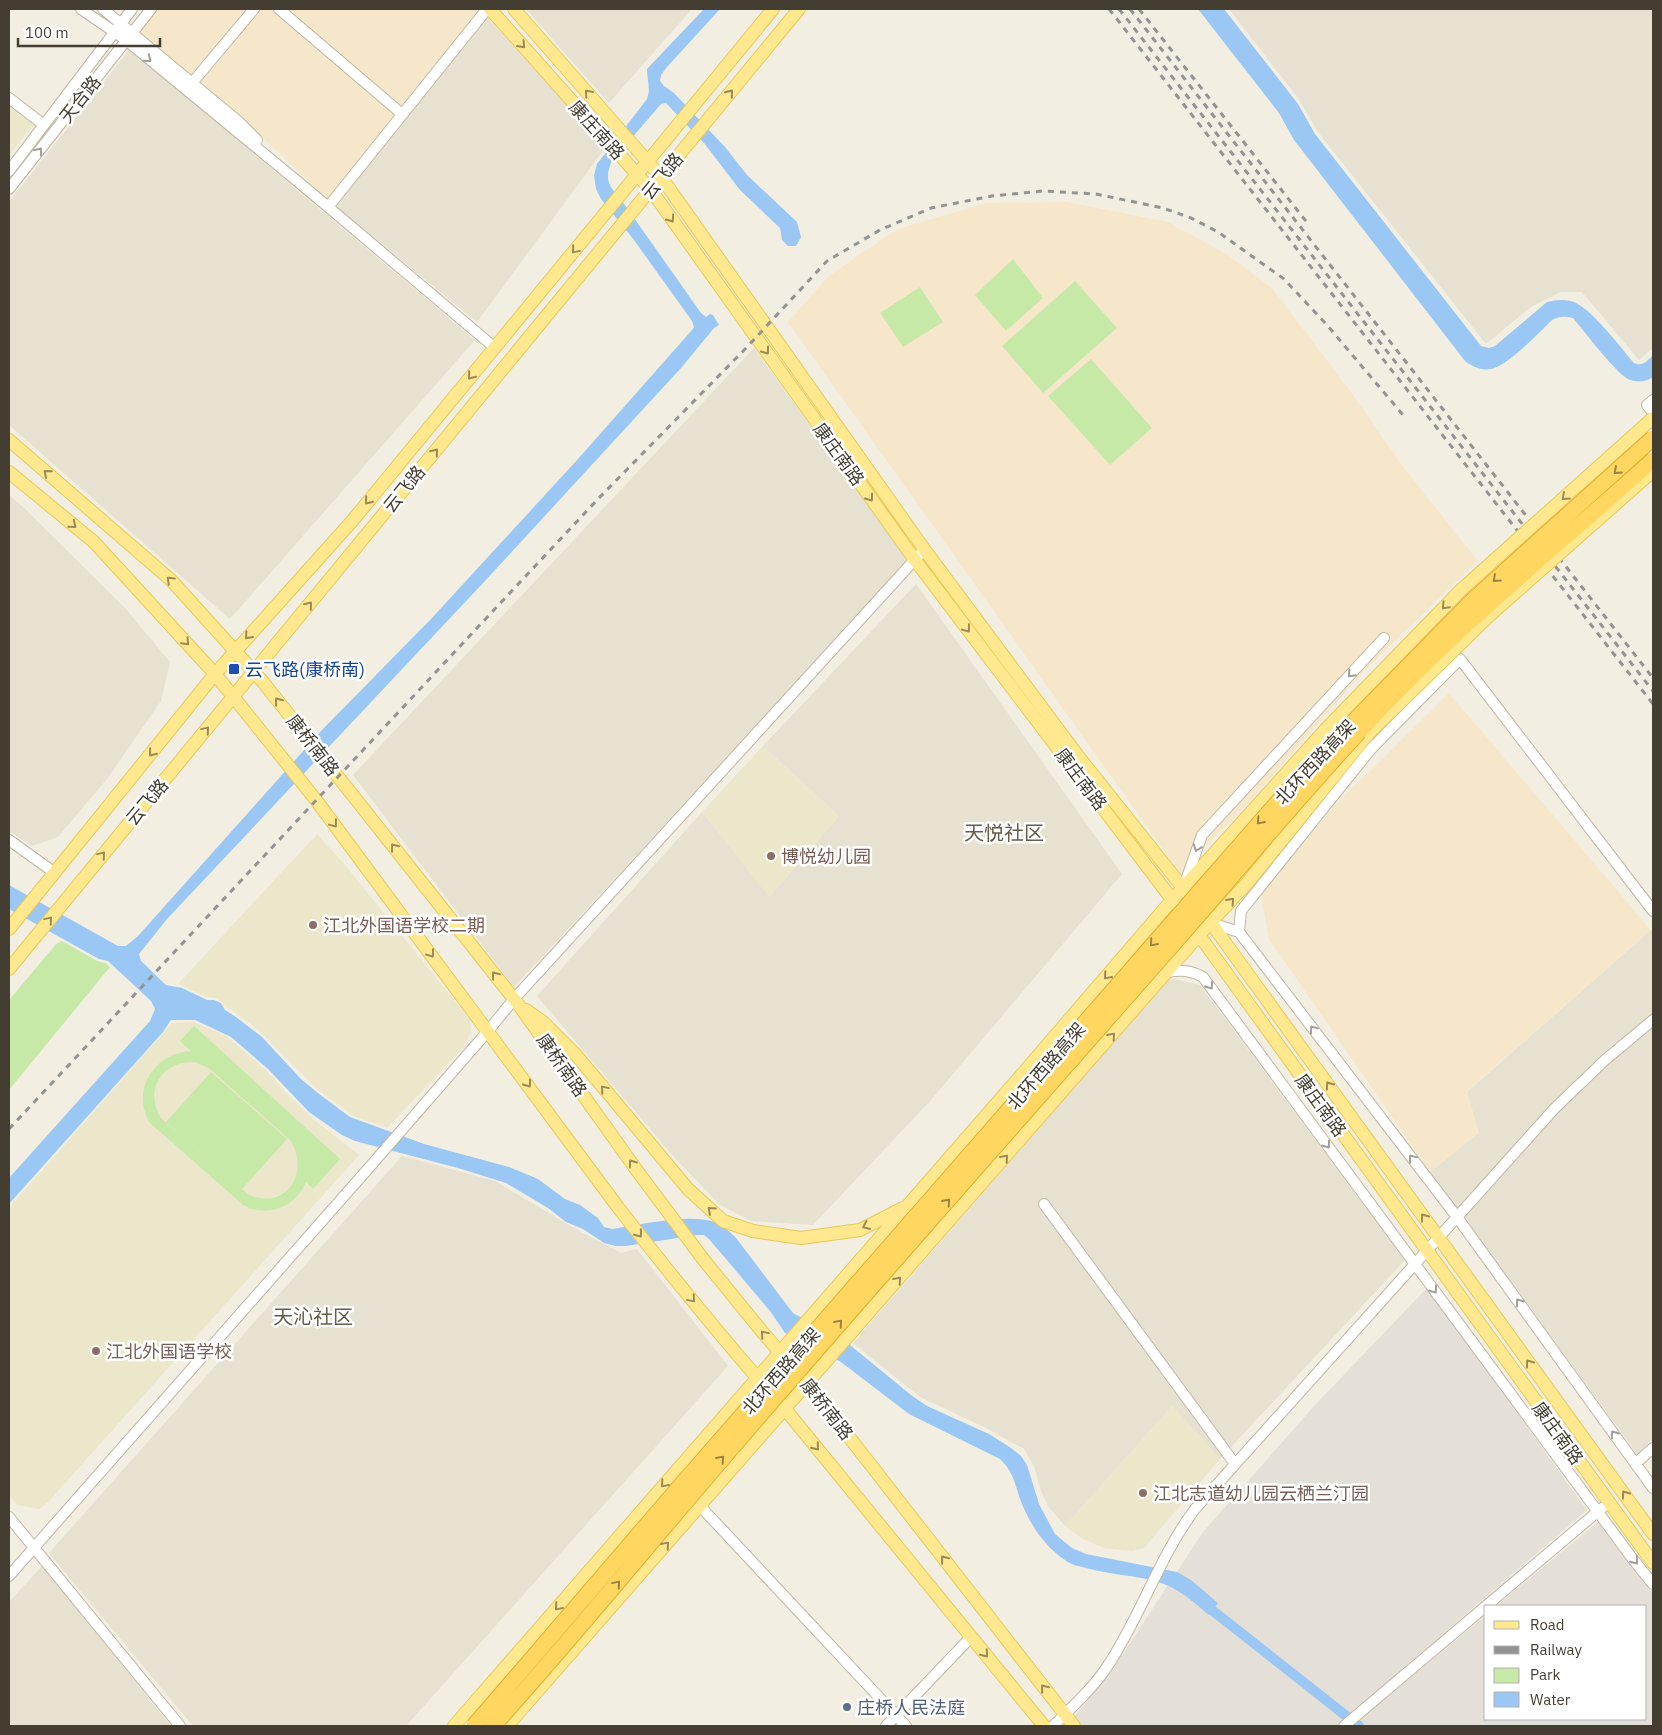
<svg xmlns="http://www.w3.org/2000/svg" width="1662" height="1735" font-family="'IBM Plex Sans','Noto Sans SC',sans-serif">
	<rect width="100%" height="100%" fill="#f2efe2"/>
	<path fill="#e6e1d0" d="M526 9H692L609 103Z
		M1229 9H1653V348L1639 360 1582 292H1561L1531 307 1486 344 1318 132 1298 98Z
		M486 16 605 148 477 322 333 204Z
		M130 49 475 340 230 619 9 425V202Z
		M754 348 909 562 514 987 353 775Z
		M9 495 22 506 125 608 170 662 161 701 107 779 58 837 32 846 9 831Z
		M916 584 1122 874 931 1100 813 1225 751 1221 720 1205 674 1157 537 996 702 812 770 896 839 816 763 746Z
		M1651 930 1653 933V1440L1637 1454 1430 1172 1478 1133 1467 1092Z
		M1169 978 1200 985 1405 1260 1220 1459 1172 1406 1065 1526 1048 1506 1041 1491 1034 1466 1024 1449 986 1428 920 1397 853 1343Z
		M402 1156 495 1181 579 1231 621 1253 637 1249 728 1366 406 1726H193L49 1553Z
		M43 1565 171 1726H9V1602Z"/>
	<path fill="#f6e7cb" d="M155 9H479L486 16 333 204 244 120 137 32Z
		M1067 202 1168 222 1225 253 1272 288 1351 392 1404 468 1478 561 1363 672 1255 796 1180 873 788 322 828 277 860 254 898 229 986 203Z
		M1449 693 1651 930 1467 1091 1479 1133 1430 1172 1269 939 1261 895 1333 807Z"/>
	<path fill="#e4dfd7" d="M1427 1288 1587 1510 1336 1726H1082L1074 1717 1111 1672 1203 1532 1316 1404Z
		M1598 1522 1653 1594V1726H1352L1486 1615V1719H1646V1606H1496Z"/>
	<path fill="#ece6cb" d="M9 104 34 123 9 156Z
		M763 746 839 816 769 897 702 812Z
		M317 834 345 865 470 1020 471 1031 464 1047 387 1128 354 1116 317 1089 257 1029 232 1010 227 1008 222 1002 216 998 207 997 178 984Z
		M193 1022 226 1036 268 1072 292 1099 313 1119 359 1155 49 1501 40 1509 17 1505 9 1494V1208L172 1023Z
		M1172 1406 1220 1459 1144 1548 1132 1551 1104 1548 1083 1539 1065 1526Z"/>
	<path fill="#c6e9a8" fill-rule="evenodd" d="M1013 259 1043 298 1006 331 975 295Z
		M1075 281 1117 328 1043 393 1002 346Z
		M920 287 943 322 903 347 880 313Z
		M1091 359 1152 428 1110 465 1048 396Z
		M62 941 97 961 105 963 110 967 9 1090V1000L56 944Z
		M194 1026 340 1159 313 1189 306 1182C296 1207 267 1218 243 1205L149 1122C131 1089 155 1053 191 1051L180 1041ZM195 1062 210 1069 291 1141C310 1174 286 1210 249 1195L161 1118C143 1090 163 1060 195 1062Z
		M211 1072 287 1139 242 1189 166 1122Z"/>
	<path fill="#9ac7f3" d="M704 9H720L667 67 661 75 660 81 664 86 674 93 725 147 747 175 797 222 801 237 796 246H788L782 240 780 228 740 190 704 143 666 103 661 104 612 161C603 180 610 187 622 201L701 313 706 317 710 314 713 315 719 325 714 328 681 368 484 582 167 919 139 954 141 961 166 985 182 988 207 1000H214L221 1003 225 1010 236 1017 262 1037 301 1079 319 1094 350 1117 424 1144 509 1167 538 1179 565 1199 580 1205 598 1218 604 1227 612 1229C639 1225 690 1213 714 1222 723 1225 729 1231 736 1238L793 1313 850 1345 911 1395 927 1406 989 1434 1011 1448 1021 1456 1027 1465 1039 1504 1055 1534 1072 1548 1086 1554 1177 1572 1191 1580 1218 1603 1209 1615C1195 1603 1179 1589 1161 1583 1137 1575 1111 1575 1086 1568 1079 1566 1071 1565 1065 1560 1044 1546 1029 1523 1020 1499 1015 1484 1013 1471 1000 1459L909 1414 841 1362 785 1333 770 1311 709 1239 704 1235H697L626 1246H616L604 1243 583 1229 566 1222 548 1208 506 1183 458 1168 355 1141 342 1135 309 1112 268 1069 231 1037 195 1020H171L163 1032 9 1204V1178L150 1021 155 1009 151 1001 108 961 99 959 9 909V885L118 946H126L138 936 322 730 431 619 578 459 692 330 694 327 692 321 634 240 601 199 596 189 594 175 597 164 647 99C651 89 647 80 647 69Z
		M1198 9H1224L1298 104 1315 134 1481 346 1489 348 1495 346 1547 302C1555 300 1563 299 1571 301 1590 306 1620 347 1634 363 1643 367 1647 361 1653 355V377C1646 382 1636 383 1628 379 1615 372 1584 331 1573 318 1565 316 1560 316 1552 320 1540 332 1509 364 1494 368 1484 372 1473 367 1465 361L1294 140 1279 113Z"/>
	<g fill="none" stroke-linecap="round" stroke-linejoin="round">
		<path stroke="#9ac7f3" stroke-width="10" d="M1203 1603 1359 1726"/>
		<g stroke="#beb7a4" stroke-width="12">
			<path id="minor" d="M81 9 126 40 308 190 494 347
				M103 9 238 121 257 140
				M279 9 402 114
				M192 83 254 9
				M9 98 44 125
				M9 171 132 9
				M9 189 151 9
				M328 207 487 9
				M1653 400 1647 405 1653 413
				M9 840 55 873
				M1185 883 1202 835 1384 638
				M1653 911 1460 659 1371 749 1241 911 1239 932 1457 1217 1653 1488
				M1211 923 1239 932
				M1167 972C1181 970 1191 970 1203 977L1632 1558 1653 1584
				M1044 1204 1235 1464
				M1636 1463 1653 1448
				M700 1506 906 1726
				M9 1517 180 1726
				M9 1576 367 1170 488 1031 514 999 920 554
				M886 1726 971 1637
				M1053 1726C1072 1707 1092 1689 1107 1667 1141 1616 1159 1557 1195 1509L1554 1109 1605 1060 1653 1020
				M1344 1726 1602 1508"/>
		</g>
		<g stroke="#e9c959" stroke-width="14">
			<path id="major" d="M490 9 651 190 915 560 1199 935 1653 1563
				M514 9 661 177 924 549 1078 756 1211 923 1653 1534
				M9 440 171 580 263 682 518 1004 638 1172 703 1259 764 1334 807 1383 1074 1726
				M9 472 94 542 215 674 316 800 617 1206C671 1275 726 1344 785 1409L1044 1726
				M9 929 215 674 353 520 773 9
				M9 969 799 9
				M526 1010 543 1022 577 1056 688 1189 723 1221 753 1231 801 1238 860 1230 903 1208
				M454 1726 1024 1072 1172 900 1325 730
				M507 1726 1199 935 1248 882 1369 733"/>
		</g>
		<use href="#minor" stroke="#fff" stroke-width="10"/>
		<use href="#major" stroke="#ffe88e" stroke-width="12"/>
		<path stroke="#939393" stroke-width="3" stroke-dasharray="6 6" stroke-linecap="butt" d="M1109 9 1653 704
			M1119 9 1653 691
			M1130 9 1653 678
			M1139 9 1309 225
			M9 1129 492 612 598 499 748 346 827 261 880 230 931 208 992 196 1043 191 1096 194 1163 208 1191 218 1218 232 1284 279 1327 325 1403 415"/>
		<g stroke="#e9c959" stroke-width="14" stroke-linecap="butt">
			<path id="major-bridge" d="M1325 730 1462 589 1653 418
				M1369 733 1490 615 1653 471"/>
		</g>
		<g stroke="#e5af2a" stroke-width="17" stroke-linecap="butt">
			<path id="highway-bridge" d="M474 1726 682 1484 1304 772 1473 600 1653 438
				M493 1726C570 1641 643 1551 718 1464 866 1291 1018 1121 1168 950 1236 873 1302 792 1373 717 1460 624 1559 544 1653 460"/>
		</g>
		<use href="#major-bridge" stroke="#ffe88e" stroke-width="12"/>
		<use href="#highway-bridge" stroke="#ffd760" stroke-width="15"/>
	</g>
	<defs><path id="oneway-chevron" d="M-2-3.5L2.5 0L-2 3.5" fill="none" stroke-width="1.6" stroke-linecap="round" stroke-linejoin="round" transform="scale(1.25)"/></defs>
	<g stroke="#988a5b">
		<use href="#oneway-chevron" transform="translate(522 45) rotate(48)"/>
		<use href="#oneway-chevron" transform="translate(588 93) rotate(-131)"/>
		<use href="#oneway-chevron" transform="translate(730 93) rotate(-51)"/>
		<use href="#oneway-chevron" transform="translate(671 219) rotate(54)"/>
		<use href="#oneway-chevron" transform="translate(575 250) rotate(130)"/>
		<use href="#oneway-chevron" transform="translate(766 351) rotate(54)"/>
		<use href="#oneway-chevron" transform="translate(471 376) rotate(129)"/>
		<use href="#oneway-chevron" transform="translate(435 452) rotate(-51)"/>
		<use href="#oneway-chevron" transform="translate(47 473) rotate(-139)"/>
		<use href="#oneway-chevron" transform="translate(1565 497) rotate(138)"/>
		<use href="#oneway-chevron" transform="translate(870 498) rotate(54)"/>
		<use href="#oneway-chevron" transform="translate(368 501) rotate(129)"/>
		<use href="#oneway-chevron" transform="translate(73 525) rotate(39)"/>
		<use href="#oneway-chevron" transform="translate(170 580) rotate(-136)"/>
		<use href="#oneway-chevron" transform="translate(309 605) rotate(-51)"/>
		<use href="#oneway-chevron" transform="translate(1445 606) rotate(134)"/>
		<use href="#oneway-chevron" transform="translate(967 629) rotate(53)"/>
		<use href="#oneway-chevron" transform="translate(248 636) rotate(132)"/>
		<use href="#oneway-chevron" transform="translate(186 642) rotate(47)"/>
		<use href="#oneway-chevron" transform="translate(278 701) rotate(-128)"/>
		<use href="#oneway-chevron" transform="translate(206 730) rotate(-50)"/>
		<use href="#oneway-chevron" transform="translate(152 753) rotate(129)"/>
		<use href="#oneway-chevron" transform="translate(334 824) rotate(53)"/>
		<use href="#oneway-chevron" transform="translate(394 847) rotate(-128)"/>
		<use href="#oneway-chevron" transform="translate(102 855) rotate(-50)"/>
		<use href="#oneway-chevron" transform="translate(1231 901) rotate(-48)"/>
		<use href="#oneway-chevron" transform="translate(49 920) rotate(-50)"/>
		<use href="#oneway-chevron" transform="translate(431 954) rotate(53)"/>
		<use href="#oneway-chevron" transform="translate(495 975) rotate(-128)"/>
		<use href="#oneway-chevron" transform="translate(1107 976) rotate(131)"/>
		<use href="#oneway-chevron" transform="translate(1112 1036) rotate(-49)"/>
		<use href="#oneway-chevron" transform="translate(528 1084) rotate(54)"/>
		<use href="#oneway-chevron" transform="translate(1329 1085) rotate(-126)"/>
		<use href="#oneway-chevron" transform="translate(604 1089) rotate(-130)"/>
		<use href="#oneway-chevron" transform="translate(1005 1158) rotate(-49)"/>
		<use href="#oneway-chevron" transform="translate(632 1163) rotate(-125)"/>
		<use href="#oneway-chevron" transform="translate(711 1210) rotate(-138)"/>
		<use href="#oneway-chevron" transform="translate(1424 1217) rotate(-126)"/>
		<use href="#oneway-chevron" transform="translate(866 1226) rotate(155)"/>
		<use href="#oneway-chevron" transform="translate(639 1234) rotate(52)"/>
		<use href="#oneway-chevron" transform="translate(898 1280) rotate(-49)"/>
		<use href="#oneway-chevron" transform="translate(692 1299) rotate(50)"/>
		<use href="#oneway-chevron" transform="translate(764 1334) rotate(-130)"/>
		<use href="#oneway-chevron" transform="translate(1529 1363) rotate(-126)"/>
		<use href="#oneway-chevron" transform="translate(816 1447) rotate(51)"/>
		<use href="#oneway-chevron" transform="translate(664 1484) rotate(131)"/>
		<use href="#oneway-chevron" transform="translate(1625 1494) rotate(-126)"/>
		<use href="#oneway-chevron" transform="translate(666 1545) rotate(-49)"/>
		<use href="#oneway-chevron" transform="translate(944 1559) rotate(-128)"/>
		<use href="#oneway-chevron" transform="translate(558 1607) rotate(131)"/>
		<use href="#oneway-chevron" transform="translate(985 1654) rotate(51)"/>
		<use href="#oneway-chevron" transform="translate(1044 1688) rotate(-128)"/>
	</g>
	<g stroke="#a29e98">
		<use href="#oneway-chevron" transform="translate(148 59) rotate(39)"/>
		<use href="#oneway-chevron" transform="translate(39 151) rotate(-52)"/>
		<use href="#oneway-chevron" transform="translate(1351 674) rotate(133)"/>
		<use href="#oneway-chevron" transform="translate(1197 848) rotate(110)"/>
		<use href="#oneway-chevron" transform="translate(1210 986) rotate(54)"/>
		<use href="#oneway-chevron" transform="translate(1313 1029) rotate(-127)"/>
		<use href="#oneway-chevron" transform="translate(1327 1145) rotate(54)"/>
		<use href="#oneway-chevron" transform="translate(1412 1158) rotate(-127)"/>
		<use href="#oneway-chevron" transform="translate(1434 1290) rotate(53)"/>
		<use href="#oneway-chevron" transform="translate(1519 1302) rotate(-126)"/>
		<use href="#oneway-chevron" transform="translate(1614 1434) rotate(-126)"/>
		<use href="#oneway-chevron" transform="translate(1635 1561) rotate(51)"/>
	</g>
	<g stroke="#988347">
		<use href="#oneway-chevron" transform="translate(1617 471) rotate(138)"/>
		<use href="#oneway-chevron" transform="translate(1496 579) rotate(138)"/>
		<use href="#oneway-chevron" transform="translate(1260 821) rotate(131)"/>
		<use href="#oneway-chevron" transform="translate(1153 943) rotate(131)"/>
		<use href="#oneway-chevron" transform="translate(947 1202) rotate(-49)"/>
		<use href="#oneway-chevron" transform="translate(839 1323) rotate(-49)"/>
		<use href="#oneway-chevron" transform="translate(721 1459) rotate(-49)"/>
		<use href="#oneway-chevron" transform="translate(617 1584) rotate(-50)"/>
	</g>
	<rect fill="#1a4fb4" stroke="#fff" stroke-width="2" x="228" y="663" width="12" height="12" rx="2.5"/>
	<g fill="#8d6e63" stroke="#fff" stroke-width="2">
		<circle cx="771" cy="856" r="5"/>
		<circle cx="313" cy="925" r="5"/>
		<circle cx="96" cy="1351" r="5"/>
		<circle cx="1143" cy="1493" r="5"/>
	</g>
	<circle fill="#5c6f8a" stroke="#fff" stroke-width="2" cx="847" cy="1707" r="5"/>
	<g text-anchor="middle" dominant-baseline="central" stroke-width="5" stroke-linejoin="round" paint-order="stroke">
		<g font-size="18" fill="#443e32" stroke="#fff">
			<text transform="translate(80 99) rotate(-52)">天合路</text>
			<text transform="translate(597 130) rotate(48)">康庄南路</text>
			<text transform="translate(662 176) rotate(-51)">云飞路</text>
			<text transform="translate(839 454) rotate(54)">康庄南路</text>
			<text transform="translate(404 489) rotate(-51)">云飞路</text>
			<text transform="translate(313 745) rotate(52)">康桥南路</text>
			<text transform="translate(1315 762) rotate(-47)">北环西路高架</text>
			<text transform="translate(1081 779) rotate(53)">康庄南路</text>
			<text transform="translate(147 802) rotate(-50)">云飞路</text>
			<text transform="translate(562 1065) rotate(55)">康桥南路</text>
			<text transform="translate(1046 1066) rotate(-49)">北环西路高架</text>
			<text transform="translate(1321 1105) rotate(54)">康庄南路</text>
			<text transform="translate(781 1371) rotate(-49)">北环西路高架</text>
			<text transform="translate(827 1409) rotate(52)">康桥南路</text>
			<text transform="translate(1558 1433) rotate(54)">康庄南路</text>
		</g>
		<g font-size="18" fill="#164399" stroke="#fff" text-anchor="start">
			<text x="245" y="669">云飞路(康桥南)</text>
		</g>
		<g font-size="18" fill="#785e54" stroke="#fff" text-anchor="start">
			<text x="781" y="856">博悦幼儿园</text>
			<text x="323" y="925">江北外国语学校二期</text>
			<text x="106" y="1351">江北外国语学校</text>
			<text x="1153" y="1493">江北志道幼儿园云栖兰汀园</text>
		</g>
		<g font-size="18" fill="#4e5e75" stroke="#fff" text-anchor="start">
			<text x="857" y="1707">庄桥人民法庭</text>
		</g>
		<g font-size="20" fill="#675d49" stroke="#fff">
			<text x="1004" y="832">天悦社区</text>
			<text x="313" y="1316">天沁社区</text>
		</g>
	</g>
	<rect width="1662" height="1735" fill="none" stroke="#443e32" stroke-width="20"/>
	<rect x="1484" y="1605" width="162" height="115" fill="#ffffff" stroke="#b4b2ad"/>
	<rect x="1494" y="1621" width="25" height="8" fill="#ffe88e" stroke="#b4b2ad"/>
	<text x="1530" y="1630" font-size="15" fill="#443e32">Road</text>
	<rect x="1494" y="1646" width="25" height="8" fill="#939393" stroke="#b4b2ad"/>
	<text x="1530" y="1655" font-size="15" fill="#443e32">Railway</text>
	<rect x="1494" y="1668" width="25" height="15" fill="#c6e9a8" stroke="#b4b2ad"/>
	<text x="1530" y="1680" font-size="15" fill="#443e32">Park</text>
	<rect x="1494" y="1692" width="25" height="15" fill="#9ac7f3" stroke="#b4b2ad"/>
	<text x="1530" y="1705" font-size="15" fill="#443e32">Water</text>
	<path d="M18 38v8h142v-8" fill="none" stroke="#443e32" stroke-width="2.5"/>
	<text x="25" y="38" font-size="15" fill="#443e32" stroke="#ffffff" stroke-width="4" paint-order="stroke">100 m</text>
</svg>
